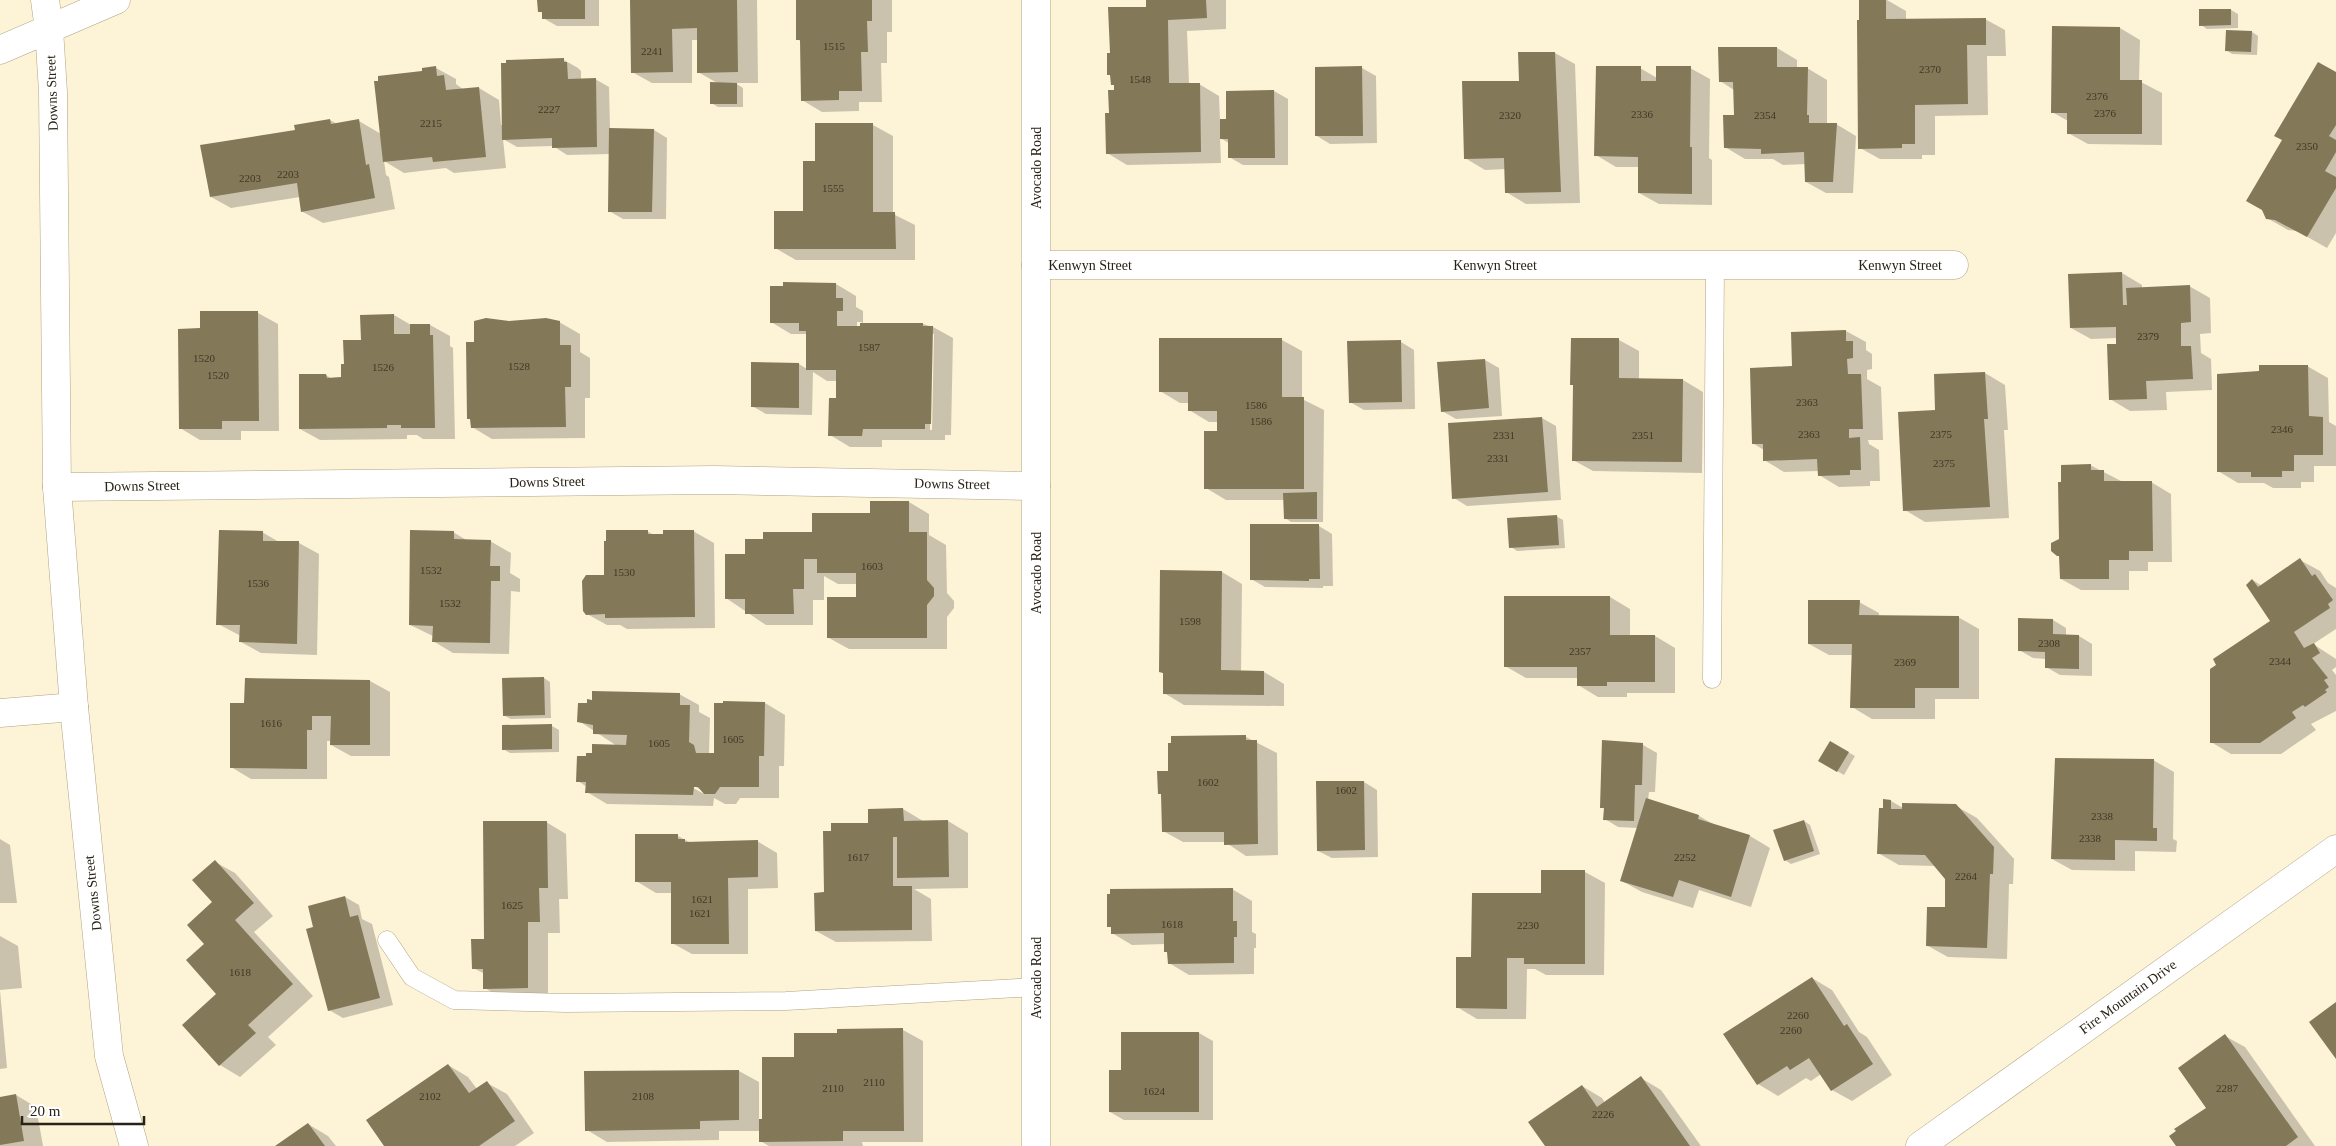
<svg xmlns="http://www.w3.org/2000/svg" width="2336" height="1146" font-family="Georgia,serif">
	<rect width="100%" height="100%" fill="#fdf3d7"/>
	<path fill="#0003" fill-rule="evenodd" d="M539 0H599V26H557L543 18V13L539 11Z
		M631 0H757L758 83H735L743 88V107H718L711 103 719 84 698 72V40H692V83H652L632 72Z
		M797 0H892V32H887V63H881L882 102H859V111L822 112 802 100V42L797 39Z
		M1147 0H1226V29L1187 31 1189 84H1199L1219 96 1220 121H1228V92L1274 91 1288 99V165H1243L1229 157V143L1220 138 1221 163 1127 165 1107 153 1110 115 1116 91 1115 86 1112 84 1111 54 1147 8Z
		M1860 0H1887L1906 11V20L1985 19 2005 30 2006 56H1987L1988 115 1935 116V155H1922V159H1880L1860 148Z
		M2231 10 2238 14V28L2207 29 2201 25V11Z
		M2120 28 2140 40 2139 81 2162 93V145L2088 144 2068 133V121L2052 112Z
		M2252 32 2258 36 2257 55 2232 54 2226 50Z
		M1777 48 1797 60V68H1807L1827 80V124H1836L1856 136 1853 193H1826L1806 182V164L1783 165 1773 159H1745L1725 147 1735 116 1734 90 1720 81 1719 49Z
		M1555 53 1575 64 1580 203 1526 204 1506 192V169L1485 170 1465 158 1520 82Z
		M564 60 578 68 581 71V80L595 79 609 87 610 129 654 130 667 138 666 219H623L609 211 610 154 567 155 553 146 517 147 503 139 506 168 454 173 446 168 404 173 384 161 386 175 389 177 395 209 323 223 303 212 300 197 231 208 211 197 296 131 330 120 337 124 359 121 381 134 424 72 436 68 456 79V84L464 90 479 88 499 100 501 125H503L507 61Z
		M1362 68 1376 76 1377 143 1330 144 1317 136Z
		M1640 68 1657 78 1690 68 1710 79 1709 158 1712 160V205L1659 204 1639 193V167H1616L1596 155Z
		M2336 73V233L2327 248 2297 231 2288 230 2267 218 2284 140Z
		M816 125H873L893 136V214L915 225V260H796L775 248 805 212 816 163Z
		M2122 273 2142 285V288L2189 286 2210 298 2211 333 2200 334 2201 353 2211 359 2212 390 2166 392 2167 410 2130 411 2110 399 2117 338 2091 339 2071 328Z
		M785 283 836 284 856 296V307L863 311V324H923L933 327 953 338 951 435H945V440H882V447H850L830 435 838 399V381H827L813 372 812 415 766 414 752 406 799 364 807 369V334H791L771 322ZM857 322H862V328H857ZM932 334H934L932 430H930Z
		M258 313 278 324 279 431H241V440H200L180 428 202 330Z
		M394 315 411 325H430L450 336V346L453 348 455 439H423L417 435H407V439L320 440 300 429 326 375 332 379 342 378 345 365Z
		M522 322H559L580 334V352L590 358V398H585V438L492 439 472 427V420L468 418 476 343Z
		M1846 331 1866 342V350L1872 354V369L1867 370V379L1881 387 1883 440H1868L1869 444 1879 450 1880 481H1870V486L1839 487 1819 475V471L1784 472 1764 460V450L1754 444 1794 367 1792 333Z
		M1572 339 1619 340 1639 351V380H1683L1703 392 1702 473 1593 471 1573 460 1574 386Z
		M1160 340H1282L1302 351V399L1324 410 1323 522H1291L1285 518 1284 500H1226L1206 488 1219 433V422H1209L1189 410V403H1180L1160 391Z
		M1401 342 1414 350 1415 409 1364 410 1350 402Z
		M1485 360 1499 368 1502 416 1456 419 1442 411 1438 363Z
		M2307 366 2328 378 2329 422 2336 426V466H2314V482H2301V488H2273L2264 483H2238L2218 471 2260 372Z
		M1985 373 2005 385 2008 430H2004L2009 518 1925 522 1905 510 1937 412Z
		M1542 418 1556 426 1561 500 1467 506 1454 498 1449 424Z
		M2090 465 2123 482H2151L2171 494 2172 562H2148V571H2129V590H2081L2061 579 2062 483Z
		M871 502H909L929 514V535L946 545 947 593 954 601V608L947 617V649H849L829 638 858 598V584H838L824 576V600H813V625H766L726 598 746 555 765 540 813 533 871 514Z
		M1556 516 1563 520 1565 548 1517 551 1511 547Z
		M1319 526 1332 534 1333 586H1323V588L1265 587 1251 579Z
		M647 531 654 535 693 531 714 543 715 628 627 629 620 625H607L587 614 606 576Z
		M262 532 279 542 299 543 319 554 317 655 261 653 241 642V636L218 624Z
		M453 532 468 541H490L511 553 510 573 520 579V592L511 591 509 654 453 653 433 641V636L410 625Z
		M2300 560 2320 571 2328 583 2336 588V629L2313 644 2336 659V667L2332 670 2336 675V711L2311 724 2316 730 2281 754H2231L2211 742 2271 621 2253 580 2262 586Z
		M1222 572 1242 584 1241 672H1264L1284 684V706L1184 705 1164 693V674L1160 671Z
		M1610 597 1630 609V636H1655L1675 648V693H1627V697H1598L1578 685V678H1526L1505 666Z
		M1859 602 1879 613V617H1958L1979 629V699H1935V719H1872L1852 707 1853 655H1829L1809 644Z
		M2053 620 2066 628V636H2079L2092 644V676L2060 675 2046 667V659L2033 658 2019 650Z
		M544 678 550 682 551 718 511 719 505 716Z
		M246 680 370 681 390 692V756H351L331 745V741H327V779H251L231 767 246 704Z
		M679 694 699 705V712L710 718 709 754H715L765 703 785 715 784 766H779V798H740L736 804H725L714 798 713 806 607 804 587 792V787L578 781 587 758 617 746 579 721ZM689 783 703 791 704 794 688 785Z
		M503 726H552L559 730V752L510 753 503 749Z
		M1246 737 1277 753 1278 855 1246 856 1225 842H1183L1163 831 1172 745Z
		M1604 741 1643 745 1657 753 1655 792H1649L1648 800 1699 816 1715 825 1750 836 1770 848 1751 907 1699 890 1693 908 1642 892 1622 881 1638 828 1618 827 1605 819V809L1601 807Z
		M1830 742 1855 756 1844 775 1820 761Z
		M2153 760 2174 772 2173 839 2177 841 2176 852 2135 851V871L2072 870 2052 859Z
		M1364 782 1377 790 1378 857 1332 858 1318 851Z
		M1891 801 1903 808 1956 806 1977 818 2014 859 2013 884H2009L2007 959 1948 957 1928 946 1946 908V879L1935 866 1899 865 1878 853 1885 809Z
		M903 809 923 821H948L968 833V888L914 889 931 899 932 941 836 942 816 931 825 893 832 832 869 824Z
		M1804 821 1810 825 1820 854 1791 864 1785 860Z
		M546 822 566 834 568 899H559L560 933H548V999L505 1000 485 988V974L473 968 485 940Z
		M678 836 691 843 757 841 777 853 778 888 748 889V954H692L672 943V893H656L636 881Z
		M0 839 10 845 17 903H0Z
		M215 862 235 873 273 916 254 932 313 996 268 1037 276 1045 240 1077 220 1065 183 1025 218 994 206 944 214 902Z
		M1585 872 1605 883 1604 975H1546L1535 969H1527L1526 1019H1477L1457 1007 1472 958 1542 895Z
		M1232 889 1252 901V932L1256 934V948H1254V974L1189 975 1169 963 1168 953 1165 951V944L1132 945 1112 933V928L1109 926Z
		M345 897 359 905 362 919 372 924 393 1005 343 1018 329 1010 315 928Z
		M0 936 18 946 22 988 0 990Z
		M1812 978 1832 990 1859 1032 1867 1037 1892 1075 1852 1101 1832 1090 1821 1074 1811 1081 1806 1078 1778 1096 1758 1084Z
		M0 990 7 1068 0 1069Z
		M903 1030 923 1041V1142H862L863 1146H769L760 1141V1131H719V1140L607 1142 587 1130 739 1071 759 1082V1120H764L795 1059 838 1034Z
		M1199 1033 1213 1041V1120H1124L1110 1112 1122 1072Z
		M2225 1036 2245 1047 2315 1146H2178L2208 1109Z
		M448 1065 468 1077 477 1089 487 1083 507 1094 534 1133 515 1146H386Z
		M1641 1078 1661 1090 1701 1146H1547L1582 1086 1602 1098 1605 1103Z
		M16 1095 36 1107 43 1146H0V1098Z
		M308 1124 328 1136 336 1146H277Z"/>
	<path fill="#837858" d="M537 0H585V19H542V12H538Z
		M630 0H737L738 72 697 73V28L672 29 673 72 631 73Z
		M796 0H872V21H867L868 52H861L862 91H839V100L801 101 800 40H796Z
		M1146 0H1206L1207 18 1168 20 1169 83H1200L1201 152 1106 154 1105 113H1109L1108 90H1114V85H1111L1110 75H1107V53H1110L1108 7H1146Z
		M1859 0H1886V19L1986 18V45H1967L1968 104 1915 105V144H1902V148L1858 149 1857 20H1859Z
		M2199 9H2231V25L2199 26Z
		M2052 26 2120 27V80H2142V134H2067V113H2051Z
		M2226 30 2252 31 2251 52 2225 51Z
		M1718 47H1777V67H1808L1807 115H1809V123H1837L1833 182H1805L1804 152 1761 154V149L1724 148 1723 115H1734L1733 82H1719Z
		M1518 52H1555L1561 192 1505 193 1504 158 1464 159 1462 81H1519Z
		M564 58V62H567L568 79 596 78 597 147 552 148V138L502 140 501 63H506V60Z
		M2318 62 2336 72V125L2329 136 2336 140V152L2325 171 2336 177V188L2307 237 2275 220 2266 219 2262 210 2246 201 2282 140 2274 136Z
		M436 66 437 76 444 75 446 90 479 87 486 157 433 162 432 157 383 162 374 81H378V76L422 71V68Z
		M1362 66 1363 136H1315V67Z
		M1596 66H1641V81H1656V66H1691L1690 147H1692V194L1638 193V157L1594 156Z
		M710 82 737 83V104H710Z
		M1274 90 1275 158H1228V139H1220V119H1226V91Z
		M330 119 331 124 359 119 366 165 369 164 375 198 301 212 297 183 210 197 200 145 295 130 294 125Z
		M815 123H873V212H895L896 249H774V211H803V161H815Z
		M609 128 654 129 652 212H608Z
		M2122 272 2123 305H2127L2126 288 2190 285 2191 322 2181 323V346H2191L2193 379 2146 381 2147 399 2109 400 2107 344H2116V327L2070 328 2068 274Z
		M783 282 836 283V298H843V311H837V326H860V323H923V326H933L931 424H925V429H863L862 436H828L829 398H836V370H806V331H799V323H770V286H783Z
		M200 311H258L259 421H222V429H179L178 329 200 328Z
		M394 314V334H410V324H430V335H433L435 428H401V425H387V428L299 429V374H326L327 378 341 377V364H344L343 340H361L360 315Z
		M486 318 509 321 546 318 560 321V345H571V387H565L566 427 471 428 470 419H467L466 342H474V321Z
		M1846 330V341H1853V358L1847 359 1848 374H1861L1863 429H1849V438L1860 437 1861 470H1850V475L1818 476 1817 459 1763 461V444H1752L1750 368 1792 366 1791 332Z
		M1159 338H1282V397H1304V489H1204V431H1217V411H1188V392H1159Z
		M1571 338H1619V378L1683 379 1682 462 1572 461 1573 385H1570Z
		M1401 340 1402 402 1349 403 1347 341Z
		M1485 359 1489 408 1441 412 1437 362Z
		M751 362 799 363V408L751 407Z
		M2259 365H2308L2309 416 2323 417V455H2294V471H2282V477H2251V472H2217V374L2259 371Z
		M1985 372 1988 419H1984L1990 507 1903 511 1898 412 1935 410 1934 374Z
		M1542 417 1548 492 1452 499 1448 423Z
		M2091 464V470H2104V481H2152L2153 551H2129V560H2109V579H2060L2059 556H2057L2051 551V543L2059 539 2058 482H2061V465Z
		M1317 492V519H1284L1283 493Z
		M870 501H909V532H927V580L934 588V596L927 605V638H827V597H856V573H817V559H804V589H793L794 614H745V599H725V554H745V539H763V532H812V513H870Z
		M1557 515 1559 545 1509 548 1507 518Z
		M1250 524H1319L1320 579H1309V581L1250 580Z
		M219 530 263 531V541H299L297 644 239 642 240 625H216Z
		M410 530 454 531V539L491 540 490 566H500V581H491L490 643 432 642 433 626 409 625Z
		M606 530H648V534H663V530H694L695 617 605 618V614L586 615 583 611 582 581 586 575H604V541H606Z
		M2300 558 2312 576 2315 574 2333 600 2328 604 2330 608 2294 632 2304 648 2314 643 2320 653 2312 658 2328 678 2324 680 2329 687 2325 690 2327 692 2305 707 2303 705 2292 712 2296 718 2260 743H2210V669L2216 665 2213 659 2270 621 2246 585 2252 579 2258 587Z
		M1160 570 1222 571 1221 670 1264 671V695L1163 694V673L1159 672Z
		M1504 596H1610V635H1655V682H1607V686H1577V667H1504Z
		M1808 600H1860L1859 615 1959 616V688H1915V708H1850L1852 644H1808Z
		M2018 618 2053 619V634L2079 635V669L2045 668V652L2018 651Z
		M544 677 545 715 503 716 502 678Z
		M245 678 370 680V745H330L331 716H312V730H307V769L230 768V703H244Z
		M592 691 680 693V705H690L689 742 694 745 696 753H714V703H723V701L765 702 764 756H759V787H720L715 794H704L698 787H694L693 795 585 793 586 782H576L577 756H586V753H592V744L626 745 627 735 593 734V725L577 722 578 703H587V699L592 700Z
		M552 724V749L502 750V725Z
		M1246 735V740H1257L1258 844 1224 845V832H1162L1161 794H1158L1157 771H1168V743H1171V736Z
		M1602 740 1643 743 1642 785H1635L1634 821 1603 820 1604 808H1600Z
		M1830 741 1849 752 1837 772 1818 761Z
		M2055 758 2154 759 2153 828H2157V841L2115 840V860L2051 859Z
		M1316 781H1364L1365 850 1317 851Z
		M1646 798 1699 815 1698 819 1750 835 1731 897 1679 880 1673 897 1620 881Z
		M1883 799 1891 800V809H1902V803L1956 804 1994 847 1993 874H1990L1987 948 1926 946 1927 907H1945V879L1925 855 1877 854 1879 808H1883Z
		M903 808 904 821 948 820 949 877 897 878V837H893V886H912V930L815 931 814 893 824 892 823 831H831V823H868V809Z
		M1804 820 1814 851 1784 861 1773 830Z
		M483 821H547L548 888H539L540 922H528V988L483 989V969H472L471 939H484Z
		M635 834H678V839H685V842L758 840V877L728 878 729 944H671V882H635Z
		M215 860 254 903 235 920 293 984 248 1025 256 1033 219 1066 182 1025 216 994 186 960 204 944 187 925 212 902 192 880Z
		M1541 870H1585V964H1524V958H1507V1009L1456 1008V957H1471L1472 893H1541Z
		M1233 888V921H1237V937H1234V963L1168 964 1167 952H1164V933L1111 934V927H1107V894H1110V889Z
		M345 896 350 917 358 915 380 998 328 1011 306 929 313 927 308 906Z
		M1812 977 1844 1026 1847 1024 1873 1064 1831 1091 1809 1058 1790 1070 1787 1066 1757 1085 1723 1034Z
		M2336 1002V1059L2309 1022Z
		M903 1028 904 1131H843V1141L759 1142V1119H762V1057H794V1033H837V1029Z
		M1121 1032H1199V1112H1109V1070H1121Z
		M2225 1034 2298 1137 2286 1146H2176L2169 1136 2176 1131 2174 1129 2206 1108 2178 1068Z
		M448 1064 469 1093 487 1081 515 1121 479 1146H384L366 1120Z
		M739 1070V1120L700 1121V1129L585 1131 584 1071Z
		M1641 1076 1690 1146H1545L1528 1122 1582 1085 1597 1107Z
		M16 1094 24 1141 0 1145V1097Z
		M308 1123 325 1146H275Z"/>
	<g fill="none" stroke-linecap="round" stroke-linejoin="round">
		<g stroke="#b0a383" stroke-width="19">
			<path id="lane" d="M1712 679 1715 265
				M387 940 412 977 454 1000 566 1003 786 1001 1036 987"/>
		</g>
		<g stroke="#b0a383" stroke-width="29">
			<path id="street" d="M1036 265H1954
				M57 487 715 480 1036 486
				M0 713 74 707"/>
		</g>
		<g stroke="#b0a383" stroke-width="29">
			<path id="secondary" d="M45 0 49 29 53 92 57 487 74 707 109 1056 134 1146
				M1036 0V1146
				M0 50 116 0
				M1920 1146 2336 849"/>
		</g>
		<use href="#lane" stroke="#fff" stroke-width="18"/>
		<use href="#street" stroke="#fff" stroke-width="28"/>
		<use href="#secondary" stroke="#fff" stroke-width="28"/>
	</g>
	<g text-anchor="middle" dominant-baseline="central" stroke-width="4.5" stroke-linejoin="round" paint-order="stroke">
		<g font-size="11" fill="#3f3826">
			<text x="834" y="46">1515</text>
			<text x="652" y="51">2241</text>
			<text x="1930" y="69">2370</text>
			<text x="1140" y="79">1548</text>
			<text x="2097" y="96">2376</text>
			<text x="549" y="109">2227</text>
			<text x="2105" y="113">2376</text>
			<text x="1642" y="114">2336</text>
			<text x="1510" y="115">2320</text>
			<text x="1765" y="115">2354</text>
			<text x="431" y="123">2215</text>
			<text x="2307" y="146">2350</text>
			<text x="288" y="174">2203</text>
			<text x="250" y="178">2203</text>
			<text x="833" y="188">1555</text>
			<text x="2148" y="336">2379</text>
			<text x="869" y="347">1587</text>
			<text x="204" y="358">1520</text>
			<text x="519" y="366">1528</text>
			<text x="383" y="367">1526</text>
			<text x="218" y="375">1520</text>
			<text x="1807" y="402">2363</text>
			<text x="1256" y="405">1586</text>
			<text x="1261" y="421">1586</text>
			<text x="2282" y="429">2346</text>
			<text x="1809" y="434">2363</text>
			<text x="1941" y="434">2375</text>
			<text x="1504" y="435">2331</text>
			<text x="1643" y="435">2351</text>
			<text x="1498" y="458">2331</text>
			<text x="1944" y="463">2375</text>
			<text x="872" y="566">1603</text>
			<text x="431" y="570">1532</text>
			<text x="624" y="572">1530</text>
			<text x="258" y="583">1536</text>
			<text x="450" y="603">1532</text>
			<text x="1190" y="621">1598</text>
			<text x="2049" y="643">2308</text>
			<text x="1580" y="651">2357</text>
			<text x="2280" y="661">2344</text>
			<text x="1905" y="662">2369</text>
			<text x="271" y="723">1616</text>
			<text x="733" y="739">1605</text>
			<text x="659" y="743">1605</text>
			<text x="1208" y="782">1602</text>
			<text x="1346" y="790">1602</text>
			<text x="2102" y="816">2338</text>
			<text x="2090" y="838">2338</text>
			<text x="858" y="857">1617</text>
			<text x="1685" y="857">2252</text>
			<text x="1966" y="876">2264</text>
			<text x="702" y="899">1621</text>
			<text x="512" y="905">1625</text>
			<text x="700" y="913">1621</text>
			<text x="1172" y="924">1618</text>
			<text x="1528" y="925">2230</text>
			<text x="240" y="972">1618</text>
			<text x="1798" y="1015">2260</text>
			<text x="1791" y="1030">2260</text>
			<text x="874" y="1082">2110</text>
			<text x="833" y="1088">2110</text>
			<text x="2227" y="1088">2287</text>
			<text x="1154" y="1091">1624</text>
			<text x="430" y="1096">2102</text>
			<text x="643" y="1096">2108</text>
			<text x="1603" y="1114">2226</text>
		</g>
		<g font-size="14" fill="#282316" stroke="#fff">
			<text transform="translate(52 93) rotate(-92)">Downs Street</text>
			<text transform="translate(1036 168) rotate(-90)">Avocado Road</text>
			<text x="1090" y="265">Kenwyn Street</text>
			<text x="1495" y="265">Kenwyn Street</text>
			<text x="1900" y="265">Kenwyn Street</text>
			<text transform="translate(547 482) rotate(-1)">Downs Street</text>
			<text transform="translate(952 484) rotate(1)">Downs Street</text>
			<text transform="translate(142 486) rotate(-1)">Downs Street</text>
			<text transform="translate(1036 573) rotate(-90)">Avocado Road</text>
			<text transform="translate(93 893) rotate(-96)">Downs Street</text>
			<text transform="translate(1036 978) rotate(-90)">Avocado Road</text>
			<text transform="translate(2128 997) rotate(-36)">Fire Mountain Drive</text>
		</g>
	</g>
	<path d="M22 1116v8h122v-8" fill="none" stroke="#282316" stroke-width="2.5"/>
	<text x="30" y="1116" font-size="15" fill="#282316" stroke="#ffffff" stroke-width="4" paint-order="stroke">20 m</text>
</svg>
